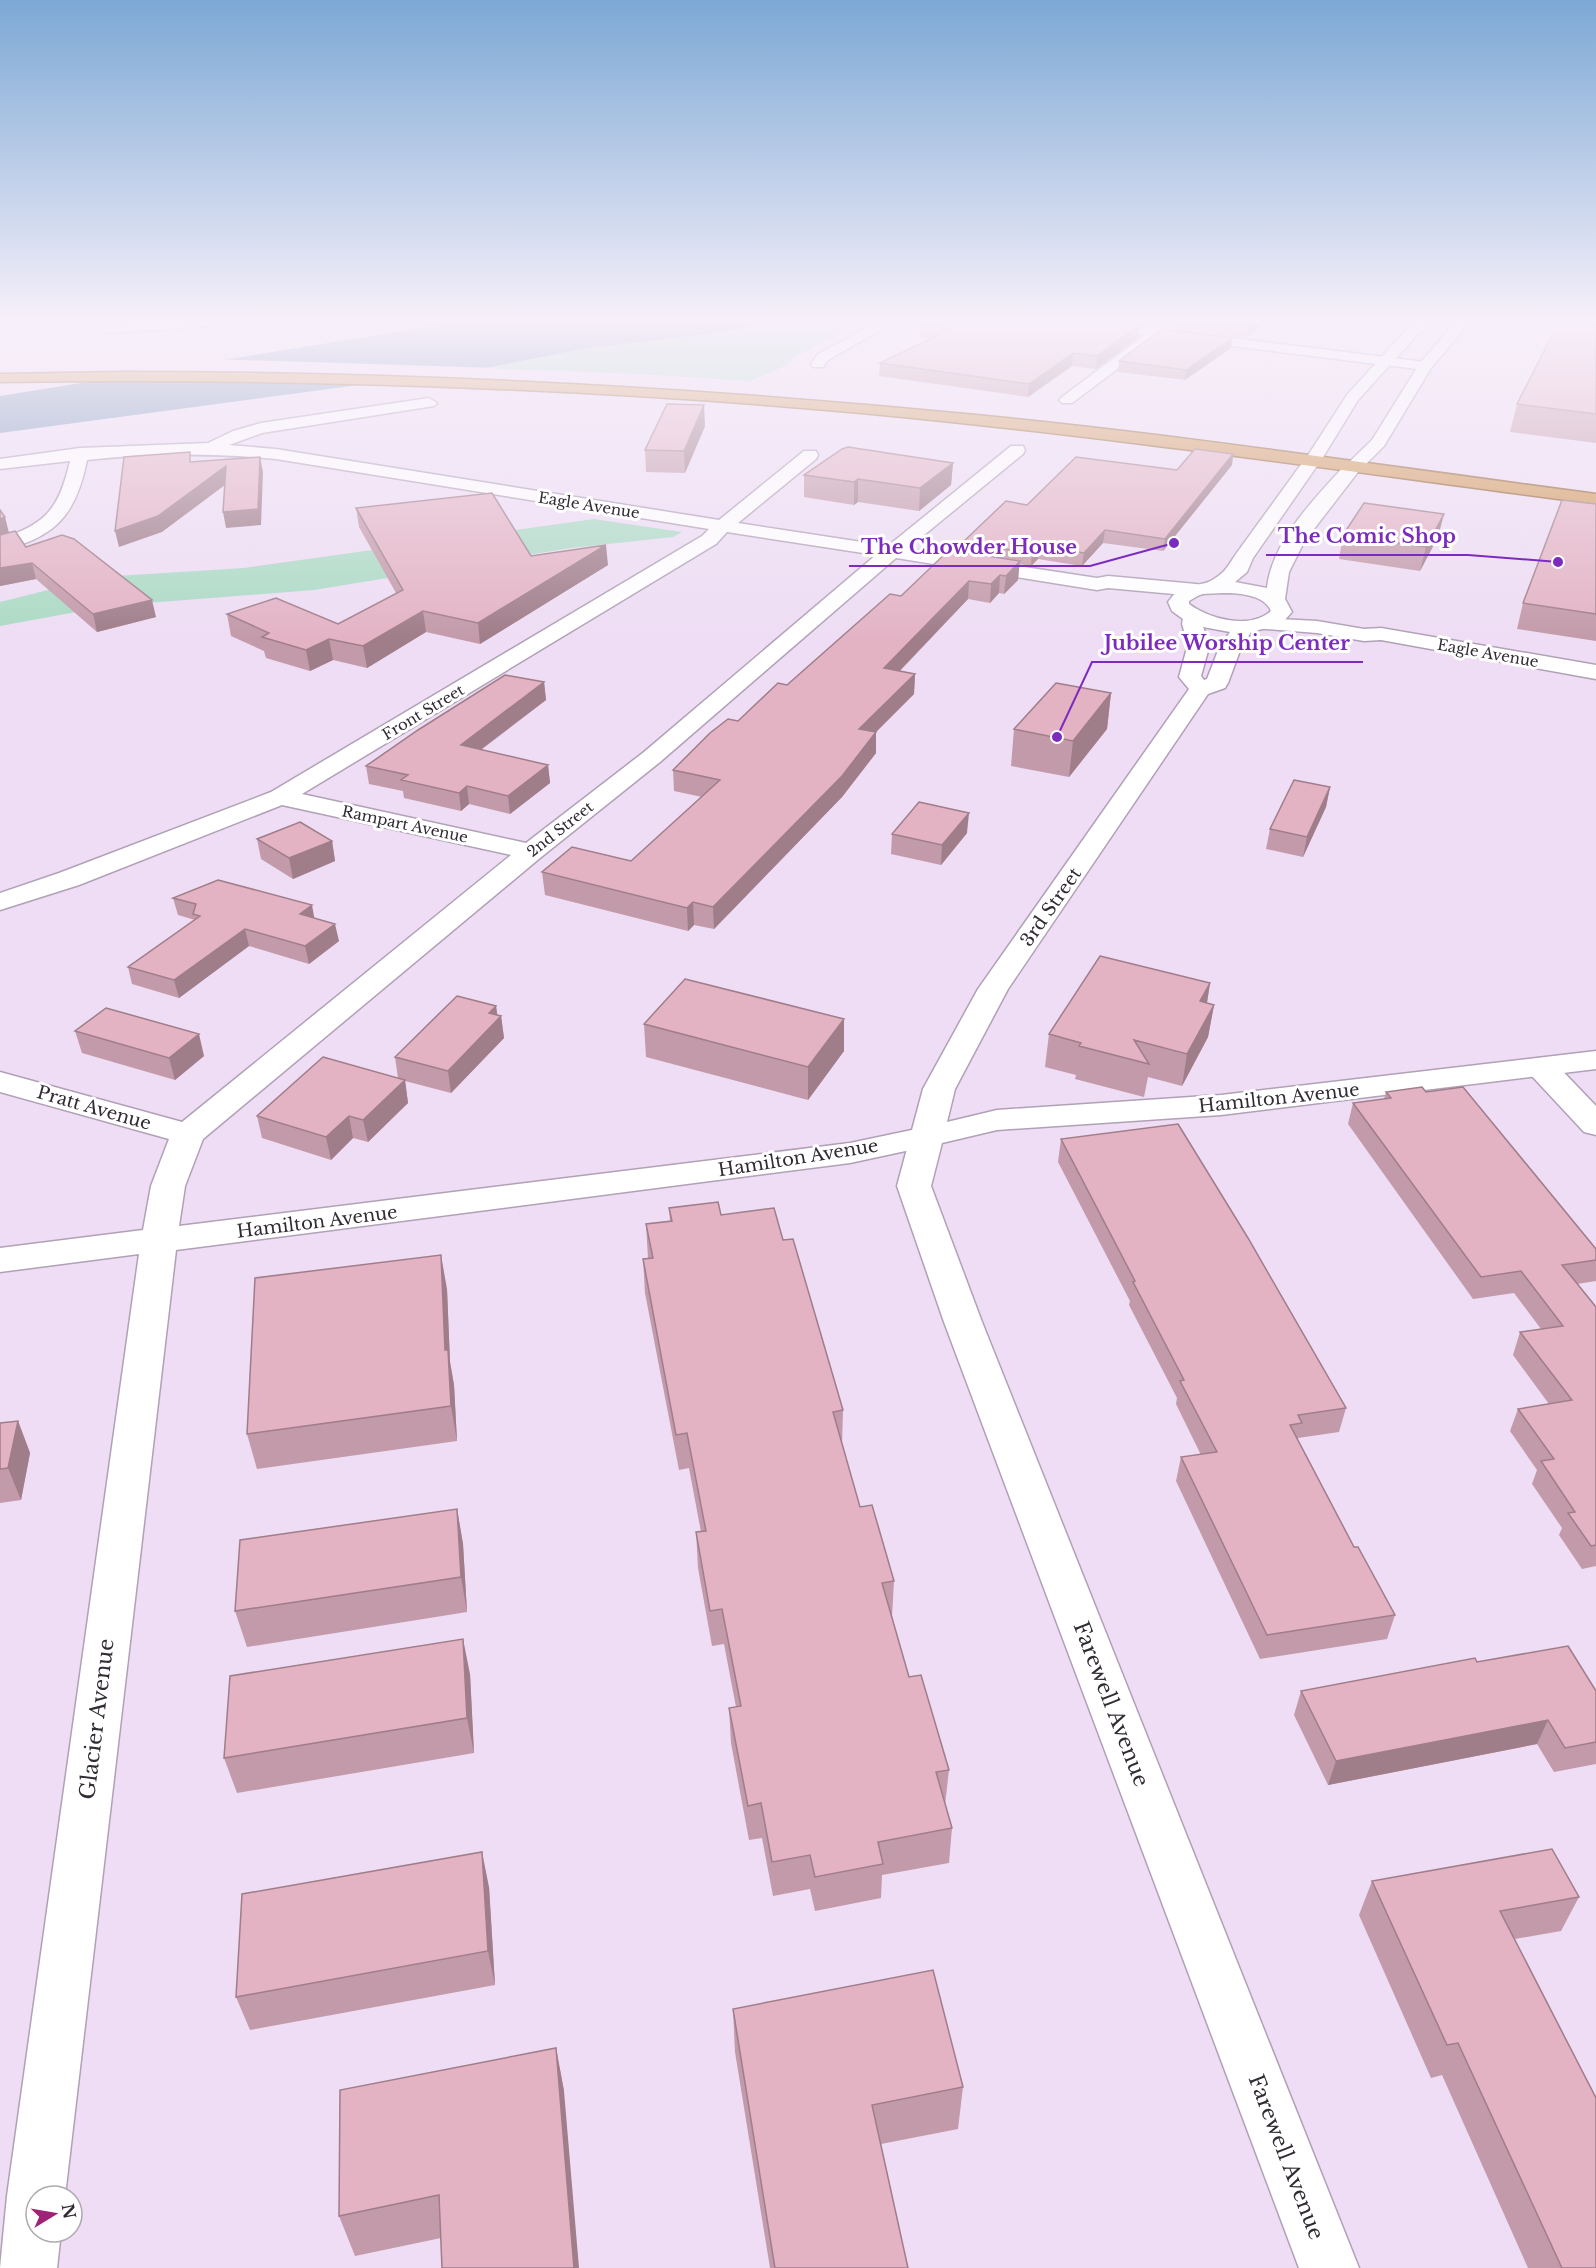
<svg xmlns="http://www.w3.org/2000/svg" width="1596" height="2268" font-family="'Libre Baskerville',serif">
	<rect width="100%" height="100%" fill="#eeddf4"/>
	<path fill="#abdac4" d="M769 322H862L796 356 785 366 750 381 638 374 485 368 588 348 718 333Z
		M594 519 682 532 673 537 571 548 314 590 109 606 0 626V602L100 577 244 568Z"/>
	<path fill="#7b96b8" d="M459 322H769L718 333 588 348 485 368 0 433V396Z"/>
	<path fill="#eeddf4" d="M211 359 497 368 392 384 77 381Z"/>
	<g fill="none" stroke-linecap="round" stroke-linejoin="round">
		<g stroke="#b0a1b6" stroke-width="3">
			<path id="minor" d="M149 322H217L210 326 108 333 101 329 108 325Z
				M878 322H895L828 360 823 367H813L811 364 818 354Z
				M1062 322H1103L1154 328 1165 323 1172 327 1169 330 1425 362 1432 366 1425 370 1160 337 1072 403H1062L1059 400 1062 397 1145 335 1069 326Z
				M429 398 437 403 434 406 262 433 229 445 276 449 719 520 804 451H816L818 455 816 459 738 523 888 546 1011 446H1023L1025 450 1023 454 907 549 1097 578 1108 576 1196 584 1203 586 1206 590 1203 594 1196 596 1108 588 1097 590 896 558 660 762 540 858 203 1139 185 1186 179 1226 850 1143 926 1127 938 1130 943 1137 938 1144 850 1163 176 1250 65 2196H36V2232H61L57 2268H0L7 2196 139 1254 0 1272V1248L143 1230 151 1186 169 1139 0 1092V1072L182 1122 511 855 282 805 79 885 0 910V893L59 873 271 792 702 536 709 529 276 459C212 453 151 453 87 460 76 515 56 537 0 551V539C46 524 59 509 70 461L0 469V459L80 448 208 443 233 431 261 423ZM727 532 876 555 644 752 526 843 302 794 716 544Z
				M1261 618 1317 621 1364 629 1381 628 1596 665V679L1381 640 1364 641 1317 633 1254 628 1251 624 1254 620Z
				M1541 1058 1552 1060 1596 1106V1135L1584 1132 1530 1074 1525 1067 1530 1060Z"/>
		</g>
		<g stroke="#b0a1b6" stroke-width="3">
			<path id="tertiary" d="M1311 458 1319 463 1253 558 1247 572 1235 582 1267 588C1272 541 1315 498 1346 464H1358L1361 468 1304 542 1289 572 1285 599 1292 612 1281 624 1251 632 1241 648 1228 683 1225 688 1208 694 1008 989 955 1089 947 1122 997 1110 1221 1095 1596 1051V1069L1221 1115 997 1130 942 1143 931 1186 982 1322 1359 2268H1299L944 1322 897 1186 923 1089 978 989 1189 689 1179 677 1188 644 1182 624 1183 619 1172 611 1168 602C1185 578 1197 590 1214 579 1226 572 1229 564 1236 554L1305 459ZM1224 593C1239 593 1265 595 1271 611 1250 630 1209 619 1189 604V601L1201 594ZM1203 627 1230 632 1219 648 1207 679 1204 680 1201 676 1210 644Z"/>
		</g>
		<g stroke="#b0a1b6" stroke-width="3">
			<path id="secondary" d="M1418 322H1434L1417 335 1358 400 1317 467H1305L1303 463 1347 395 1407 329Z
				M1456 322H1470L1431 368 1384 446 1358 472H1346L1343 468 1372 440 1420 363Z"/>
		</g>
		<g stroke="#926232" stroke-width="3">
			<path id="trunk" d="M123 372C408 372 692 387 976 415 1183 435 1390 467 1596 494V504C1351 472 1107 436 861 413 574 387 287 378 0 382V374Z"/>
		</g>
		<use href="#minor" fill="#fff" fill-rule="evenodd"/>
		<use href="#tertiary" fill="#fff" fill-rule="evenodd"/>
		<use href="#secondary" fill="#fff" fill-rule="evenodd"/>
		<use href="#trunk" fill="#d2985a" fill-rule="evenodd"/>
	</g>
	<path fill="#c39aa9" d="M1123 322H1163L1154 326Z
		M1167 322H1267L1246 337 1174 328Z
		M1596 322V443L1510 432 1517 404Z
		M921 325 1139 337 1096 369 1072 366 1028 397 879 376 880 363 931 339 920 337Z
		M1232 338 1231 348 1185 380 1118 372 1119 361Z
		M705 426 685 473 646 472 645 450Z
		M1233 454 1232 465 1163 551 1103 543 1082 566 1038 559 1031 566 1019 564 1018 580 1004 594 999 593 990 603 968 599 900 671 915 674 914 694 876 732V753L842 797 714 929 694 925 688 931 545 895 542 872 631 861 702 797 674 791 673 770 738 721 787 685 901 596 962 552V543L1027 505 1177 470Z
		M953 463 951 485 919 511 858 502 854 505 804 497V475Z
		M1596 504V641L1517 629 1523 603Z
		M356 508 531 556 608 565 480 644 426 632 367 668 333 660 310 671 266 658 264 651 231 636 227 614 338 624 396 593 359 527Z
		M0 510 9 533 26 547 156 617 97 632 36 579 0 586Z
		M1343 535 1438 537 1420 571 1339 559Z
		M544 682 546 700 481 750 548 765 550 783 510 814 469 804 461 811 404 798 403 791 369 784 366 766Z
		M1111 693 1107 729 1069 777 1011 766 1014 729Z
		M1330 787 1326 807 1303 857 1266 849 1270 829Z
		M967 833 941 865 891 854 892 834Z
		M257 839 332 841 335 861 293 879 261 859Z
		M173 898 314 918 339 941 309 964 249 946 179 998 132 984 128 967 195 920 178 915Z
		M1210 983 1207 1003 1214 1005 1208 1037 1182 1086 1148 1077 1144 1097 1075 1079 1076 1075 1045 1067 1049 1034Z
		M496 1006 497 1015 501 1016 504 1038 451 1093 405 1081 408 1103 368 1142 353 1138 331 1160 262 1138 257 1116 398 1078 395 1057Z
		M844 1019V1051L808 1100 646 1057 644 1024Z
		M75 1031 204 1056 175 1080 82 1053Z
		M1386 1092H1426L1596 1249V1281L1577 1284 1596 1307V1566L1582 1569 1559 1535 1562 1528 1532 1484 1537 1470 1510 1431 1518 1409 1549 1404 1513 1355 1520 1332 1541 1329 1514 1293 1473 1299 1348 1124 1353 1103 1384 1099Z
		M1061 1139 1346 1408 1339 1432 1298 1438V1440L1354 1547 1395 1615 1387 1639 1260 1659 1176 1481 1181 1457 1201 1455 1176 1404 1177 1398 1129 1305 1130 1301 1058 1162Z
		M669 1208 721 1215 783 1240 843 1410 842 1445 860 1507 894 1581 892 1617 909 1677 949 1770 945 1805 952 1828 949 1863 882 1875 881 1898 815 1911 810 1889 773 1896 762 1838 749 1840 731 1743 729 1708 736 1707 724 1644 712 1646 698 1568 696 1532H701L689 1468 679 1470 645 1293 643 1259 648 1258 646 1224 670 1221Z
		M447 1289 450 1362 454 1385 457 1441 257 1469 247 1434Z
		M18 1421 30 1453 21 1500 0 1503V1423Z
		M457 1509 463 1544 467 1612 247 1647 235 1611Z
		M1477 1662 1596 1691V1764L1554 1772 1537 1744 1328 1785 1294 1715 1301 1691Z
		M470 1674 474 1753 237 1793 224 1758Z
		M1372 1881 1579 1897 1561 1931 1515 1939 1596 2268H1528L1442 2075 1431 2078 1359 1915Z
		M489 1887 495 1985 250 2030 236 1997Z
		M733 2009 963 2087 958 2129 881 2144 908 2268H770L735 2052Z
		M556 2048 564 2091 441 2238 355 2256 339 2216Z"/>
	<path fill="#9f7d89" d="M1154 322H1163L1154 326Z
		M1252 322H1267L1246 337 1248 325Z
		M1140 324 1139 337 1096 369 1097 356Z
		M1232 338 1231 348 1185 380 1186 370Z
		M1073 353 1072 366 1028 397 1029 384Z
		M704 405 705 426 685 473 684 451Z
		M1233 454 1232 465 1163 551 1165 539Z
		M260 457 263 472 261 525 226 528 223 512Z
		M953 463 951 485 919 511 920 488Z
		M226 466 229 482 162 532 119 547 115 531Z
		M858 479V502L854 505V482Z
		M1444 514 1438 537 1420 571 1426 547Z
		M5 517 9 533 0 537V519Z
		M1105 530 1103 543 1082 566 1084 553Z
		M606 545 608 565 480 644 478 623Z
		M1039 546 1038 559 1031 566 1032 553Z
		M1020 561 1018 580 1004 594 1006 576Z
		M32 563 36 579 0 586V568Z
		M1000 575 999 593 990 603 991 584Z
		M969 581 968 599 883 688 884 668Z
		M152 600 156 617 97 632 93 614Z
		M423 611 426 632 367 668 363 646Z
		M329 639 333 660 310 671 306 650Z
		M915 674 914 694 858 750 859 729Z
		M544 682 546 700 463 763 461 745Z
		M1111 693 1107 729 1069 777 1073 741Z
		M876 732V753L842 797 714 929 713 907Z
		M548 765 550 783 510 814 508 796Z
		M467 786 469 804 461 811 459 793Z
		M1330 787 1326 807 1303 857 1307 837Z
		M969 813 967 833 941 865 942 845Z
		M332 841 335 861 293 879 289 858Z
		M693 902 694 925 688 931 687 908Z
		M312 905 315 922 300 914Z
		M335 924 339 941 309 964 305 946Z
		M245 929 249 946 179 998 174 980Z
		M1210 983 1205 1015 1200 1001Z
		M1214 1005 1208 1037 1182 1086 1187 1054Z
		M496 1006 498 1020 501 1016 504 1038 451 1093 448 1071 489 1013Z
		M844 1019V1051L808 1100V1067Z
		M199 1034 204 1056 175 1080 169 1058Z
		M405 1080 408 1103 368 1142 363 1120Z
		M349 1116 353 1138 331 1160 326 1137Z
		M441 1255 447 1289 450 1362 454 1385 457 1441 451 1406 445 1350Z
		M18 1421 30 1453 21 1500 8 1468Z
		M457 1509 463 1544 467 1612 461 1577Z
		M463 1639 470 1674 474 1753 467 1718Z
		M1548 1720 1537 1744 1328 1785 1336 1761Z
		M482 1852 489 1887 495 1985 488 1951Z
		M556 2048 564 2091 579 2268H574Z"/>
	<path fill="#e3b3c4" stroke="#9f7d89" stroke-width="1.5" d="M926 322H1121L1140 324 1097 356 1073 353 1029 384 880 363 951 329 921 325Z
		M1223 322H1252L1248 325Z
		M1559 322H1596V414L1517 404Z
		M1162 329 1232 338 1186 370 1119 361Z
		M667 404 704 405 684 451 645 450Z
		M848 447 953 463 920 488 858 479 854 482 804 475 842 449Z
		M1195 449 1233 454 1165 539 1105 530 1084 553 1039 546 1032 553 962 543 1006 501 1027 505 1076 457 1177 470Z
		M190 452V462L260 457 258 509 223 512 226 466 158 516 115 531 124 457Z
		M492 493 531 556 606 545 478 623 423 611 363 646 329 639 306 650 262 637 269 633 227 614 276 598 338 624 403 590 356 508Z
		M1562 500 1596 504V614L1523 603Z
		M1364 503 1444 514 1426 547 1343 535Z
		M0 510 5 517 0 519Z
		M15 531 26 547 62 535 74 539 152 600 93 614 32 563 0 568V535Z
		M949 550 1020 561 1006 576 1000 575 991 584 969 581 884 668 915 674 859 729 876 732 842 776 713 907 693 902 687 908 542 872 572 847 631 861 720 780 673 770 710 733 728 719 738 721 778 683 787 685 890 594 901 596Z
		M505 675 544 682 461 745 548 765 508 796 467 786 459 793 401 780 408 775 366 766 418 730Z
		M1056 683 1111 693 1073 741 1014 729Z
		M1294 780 1330 787 1307 837 1270 829Z
		M919 802 969 813 942 845 892 834Z
		M300 822 332 841 289 858 257 839Z
		M218 880 312 905 300 914 335 924 305 946 245 929 174 980 128 967 200 916 193 914 196 904 173 898Z
		M1100 956 1210 983 1200 1001 1214 1005 1187 1054 1134 1040 1149 1064 1079 1046 1081 1043 1049 1034Z
		M685 979 844 1019 808 1067 644 1024Z
		M457 996 496 1006 489 1013 501 1016 448 1071 395 1057Z
		M106 1008 199 1034 169 1058 75 1031Z
		M323 1057 405 1080 363 1120 349 1116 326 1137 257 1116Z
		M1422 1087 1426 1092 1463 1087 1596 1249V1260L1562 1265 1596 1307V1545L1591 1546 1568 1513 1575 1512 1541 1461 1554 1459 1518 1409 1572 1400 1520 1332 1563 1326 1521 1271 1481 1277 1353 1103 1391 1098 1386 1092Z
		M1178 1124 1248 1238 1346 1408 1298 1415 1302 1423 1290 1425 1354 1547H1358L1395 1615 1267 1635 1181 1457 1217 1452 1180 1381 1184 1380 1133 1282 1135 1281 1061 1139Z
		M718 1202 721 1215 774 1208 783 1240 793 1239 843 1410 833 1412 860 1507 872 1505 894 1581 882 1583 909 1677 921 1675 949 1770 936 1772 952 1828 878 1842 883 1864 815 1877 810 1855 772 1862 761 1803 748 1806 729 1708 741 1706 722 1609 710 1611 696 1532 706 1531 687 1433 676 1435 643 1259 653 1258 646 1224 672 1221 669 1208Z
		M441 1255 445 1350H448L451 1406 247 1434 255 1278Z
		M18 1421 8 1468 0 1469V1423Z
		M457 1509 461 1577 235 1611 240 1540Z
		M463 1639 467 1718 224 1758 230 1676Z
		M1568 1646 1596 1691V1742L1565 1748 1548 1720 1336 1761 1301 1691 1475 1658 1477 1662Z
		M1552 1849 1579 1897 1500 1911 1596 2098V2268H1562L1458 2043 1447 2045 1372 1881Z
		M482 1852 488 1951 236 1997 242 1894Z
		M933 1970 963 2087 872 2105 908 2268H775L733 2009Z
		M556 2048 574 2268H442L439 2195 339 2216 340 2090Z"/>
	<linearGradient id="sky" x2="0" y2="1"><stop stop-color="#7ca8d5"/><stop offset="0.5" stop-color="#f7f0fa"/><stop offset="1" stop-color="#f7f0fa" stop-opacity="0"/></linearGradient>
	<rect width="1596" height="640" fill="url(#sky)"/>
	<g text-anchor="middle" dominant-baseline="central" stroke-width="6" stroke-linejoin="round" paint-order="stroke">
		<g font-size="15" fill="#312b34" stroke="#fff">
			<text transform="translate(589 505) rotate(9)">Eagle Avenue</text>
			<text transform="translate(1488 653) rotate(10)">Eagle Avenue</text>
			<text transform="translate(423 712) rotate(-31)">Front Street</text>
			<text transform="translate(405 824) rotate(12)">Rampart Avenue</text>
			<text transform="translate(560 829) rotate(-38)">2nd Street</text>
		</g>
		<g font-size="18" fill="#312b34" stroke="#fff">
			<text transform="translate(1051 907) rotate(-55)">3rd Street</text>
			<text transform="translate(1279 1098) rotate(-6)">Hamilton Avenue</text>
			<text transform="translate(94 1108) rotate(16)">Pratt Avenue</text>
			<text transform="translate(798 1158) rotate(-9)">Hamilton Avenue</text>
			<text transform="translate(317 1222) rotate(-7)">Hamilton Avenue</text>
		</g>
		<g font-size="21" fill="#312b34" stroke="#fff">
			<text transform="translate(1111 1704) rotate(69)">Farewell Avenue</text>
			<text transform="translate(97 1719) rotate(-83)">Glacier Avenue</text>
			<text transform="translate(1286 2157) rotate(69)">Farewell Avenue</text>
		</g>
	</g>
	<path fill="none" stroke="#7b2cbf" stroke-width="2" d="M1558 562L1468 555H1266M1174 543L1090 566H849M1057 737L1092 662H1363"/>
	<g fill="#7b2cbf" stroke="#fff" stroke-width="2">
		<circle cx="1558" cy="562" r="6"/>
		<circle cx="1174" cy="543" r="6"/>
		<circle cx="1057" cy="737" r="6"/>
	</g>
	<g font-size="20" text-anchor="middle" font-weight="bold" fill="#7b2cbf" stroke="#fff" stroke-width="6" stroke-linejoin="round" paint-order="stroke">
		<text x="1367" y="543">The Comic Shop</text>
		<text x="969" y="554">The Chowder House</text>
		<text x="1227" y="650">Jubilee Worship Center</text>
	</g>
	<g transform="translate(54 2214) rotate(79)"><circle r="28" fill="#ffffff" stroke="#adaaae" stroke-width="1.5"/>
	<path d="M0-4.5L10 22L0 15L-10 22Z" fill="#9f2276"/>
	<text y="-9" font-size="16" font-weight="bold" text-anchor="middle" fill="#312b34">N</text>
	</g>
</svg>
